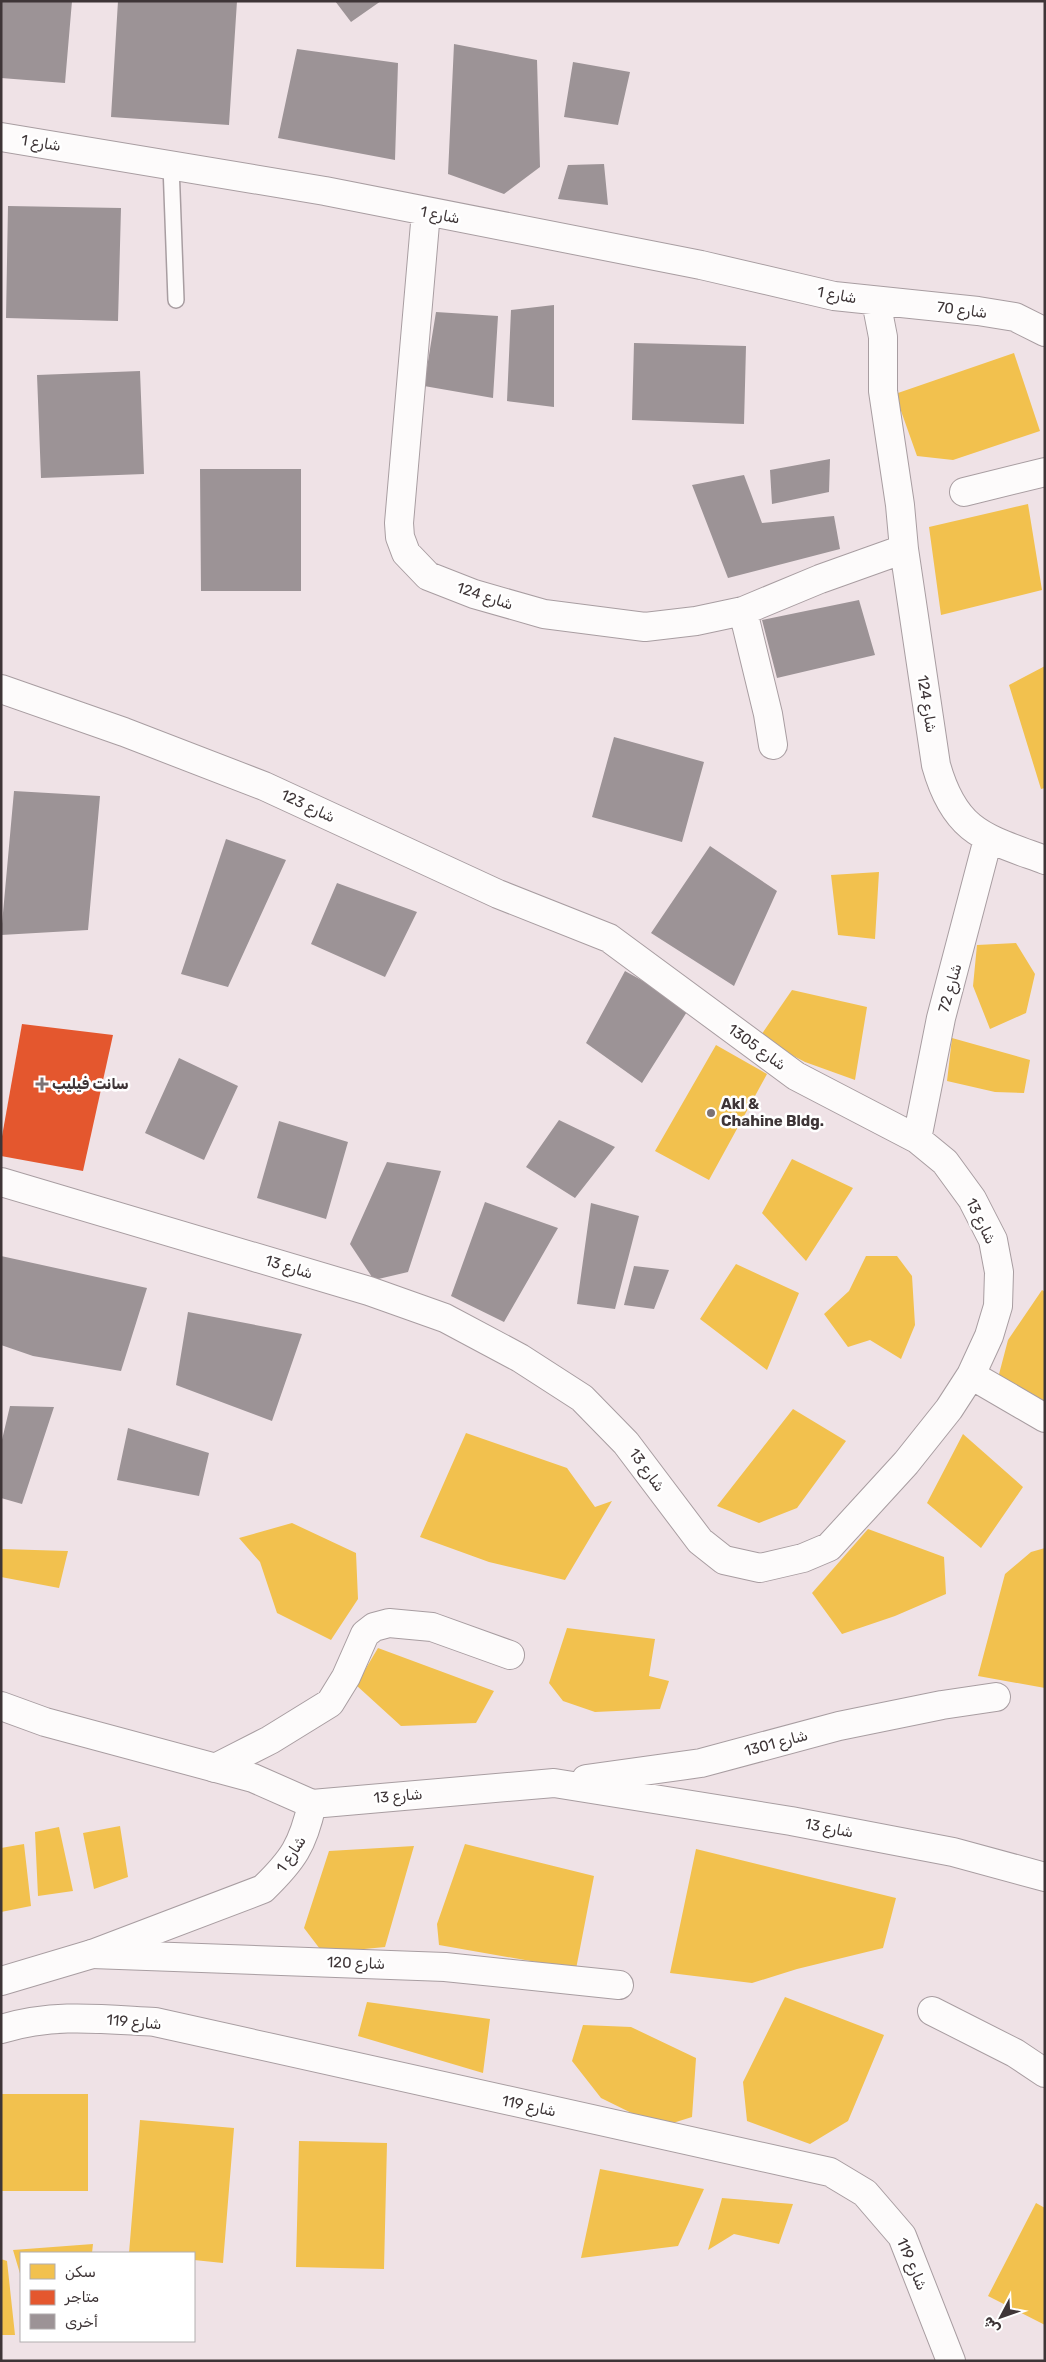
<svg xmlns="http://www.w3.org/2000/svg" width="1046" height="2362" font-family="Rubik,Vazirmatn,sans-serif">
	<rect width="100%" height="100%" fill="#efe2e6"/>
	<path fill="#f2c14e" d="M1014 353 1040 431 953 460 917 456 895 394Z
		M1028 504 1042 590 941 615 929 527Z
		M1045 666V788L1041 789 1009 685Z
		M879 872 875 939 838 935 831 875Z
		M1016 943 1035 974 1026 1013 990 1029 973 986 977 945Z
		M792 990 867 1007 855 1080 805 1062 759 1038Z
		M952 1038 1030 1060 1024 1093 995 1092 947 1081Z
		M716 1045 767 1074 709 1180 655 1151Z
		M792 1159 853 1188 806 1261 762 1213Z
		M866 1256H897L912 1276 915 1325 901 1359 870 1340 848 1347 824 1314 849 1291Z
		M736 1264 799 1293 767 1370 700 1319Z
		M1042 1290 1045 1292V1409L998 1378 1008 1340Z
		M793 1409 846 1441 797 1508 759 1523 717 1506Z
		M466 1433 567 1468 595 1507 612 1501 565 1580 489 1562 420 1537Z
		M963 1434 1023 1487 981 1548 927 1503Z
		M292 1523 356 1553 358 1599 331 1640 277 1613 260 1562 239 1538Z
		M868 1529 944 1557 946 1594 895 1616 842 1634 812 1593Z
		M1045 1548V1688L978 1676 1005 1574 1031 1552Z
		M1 1549 68 1551 59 1588 1 1577Z
		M567 1628 655 1639 649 1676 669 1681 660 1709 595 1712 563 1701 549 1683Z
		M378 1648 494 1691 476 1723 401 1726 356 1685Z
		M120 1826 128 1877 94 1889 83 1833Z
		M59 1827 73 1891 38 1896 35 1832Z
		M24 1844 31 1906 1 1912V1848Z
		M465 1844 594 1876 576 1969 439 1945 437 1924Z
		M414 1846 385 1947 323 1953 304 1928 329 1851Z
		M696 1849 896 1898 883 1948 797 1969 752 1983 670 1973Z
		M785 1997 884 2035 848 2121 810 2144 747 2121 743 2082Z
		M367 2002 490 2019 483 2073 358 2036Z
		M583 2025 631 2027 696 2058 692 2117 660 2127 601 2098 572 2061Z
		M1 2094H88V2191H1Z
		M140 2120 234 2128 223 2263 194 2260V2253H129Z
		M299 2141 387 2143 384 2269 296 2267Z
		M600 2169 704 2189 678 2246 581 2258Z
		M722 2198 793 2204 779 2244 734 2234 708 2250Z
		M1036 2203 1045 2208V2325L988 2296Z
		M93 2244 92 2253H21V2277L13 2250Z
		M1 2259 7 2261 15 2335H1Z"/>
	<path fill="#e4572e" d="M22 1024 113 1035 83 1171 1 1156V1142Z"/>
	<path fill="#9c9396" d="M1 1H72L65 83 1 78Z
		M118 1H237L229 125 111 117Z
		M335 1H381L351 22Z
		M454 44 537 60 540 167 504 194 448 174Z
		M297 49 398 63 395 160 278 138Z
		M573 62 630 72 618 125 564 117Z
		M604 164 608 205 558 199 568 165Z
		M8 206 121 208 118 321 6 318Z
		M554 305V407L507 401 511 310Z
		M436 312 498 316 493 398 424 386Z
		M634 343 746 346 744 424 632 420Z
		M140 371 144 474 41 478 37 375Z
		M830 459 829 492 772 504 770 470Z
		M200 469H301V591H201Z
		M744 475 762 523 834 516 840 549 728 578 692 485Z
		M859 600 875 655 777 678 762 620Z
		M614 737 704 762 682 842 592 817Z
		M14 791 100 796 88 930 1 935Z
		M226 839 286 860 228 987 181 974Z
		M710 846 777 891 734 986 651 933Z
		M337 883 417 912 385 977 311 944Z
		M625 971 690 1007 642 1083 586 1043Z
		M179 1058 238 1086 204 1160 145 1133Z
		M559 1120 615 1147 575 1198 526 1167Z
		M279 1121 348 1142 326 1219 257 1198Z
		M387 1162 441 1171 408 1272 374 1280 350 1244Z
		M485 1202 558 1228 504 1322 451 1296Z
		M591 1203 639 1216 615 1309 577 1304Z
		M1 1256 147 1288 121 1371 33 1356 1 1345Z
		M634 1266 669 1270 654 1309 624 1305Z
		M188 1312 302 1334 272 1421 176 1385Z
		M10 1406 54 1407 22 1504 1 1498V1444Z
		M128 1428 209 1453 199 1496 117 1480Z"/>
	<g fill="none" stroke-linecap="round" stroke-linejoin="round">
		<g stroke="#a89da1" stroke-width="18">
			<path id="lane" d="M171 165 176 300"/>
		</g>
		<g stroke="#a89da1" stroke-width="30">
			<path id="street" d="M1 137 325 191 701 265 834 296 978 311 1015 317 1045 332
				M426 212 399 523 400 537 406 553 428 576 474 594 544 614 645 627 696 621 743 611 820 579 904 549
				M876 301 883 337V391L900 505 904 549 936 765C955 833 985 838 1045 860
				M964 492 1045 472
				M743 611 768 714 773 745
				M1 689 124 732 264 786 498 894 609 938 796 1076 917 1139 945 1162 972 1199 993 1240 999 1272 998 1306 989 1336 971 1375 949 1409 906 1463 863 1510 829 1547 803 1558 760 1568 724 1560 700 1541 626 1443 582 1398 520 1358 445 1318 369 1291 1 1182
				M917 1139 941 1018 988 839
				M971 1375 1045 1418
				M215 1768 270 1740 330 1703 346 1677 365 1634 374 1627 389 1623 432 1627 510 1655
				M586 1779 701 1763 839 1726 942 1705 996 1697
				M312 1804 554 1783 791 1821 953 1852 1045 1877
				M92 1954 445 1967 619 1985
				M932 2011 1015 2053 1045 2073
				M1 2029C55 2013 100 2019 155 2022L830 2172 865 2193 902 2236 951 2361"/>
		</g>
		<g stroke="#a89da1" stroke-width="30">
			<path id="secondary" d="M1 1706 45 1722 253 1778 312 1804C303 1845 293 1860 263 1889L92 1954 1 1981"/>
		</g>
		<use href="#lane" stroke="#fdfbfb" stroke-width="15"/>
		<use href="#street" stroke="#fdfbfb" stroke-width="28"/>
		<use href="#secondary" stroke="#fdfbfb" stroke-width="28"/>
	</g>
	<g fill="#7c7274" stroke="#fff" stroke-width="2">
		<path d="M39.5 1076.5h5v5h5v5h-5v5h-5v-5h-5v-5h5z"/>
		<circle cx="711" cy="1113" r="5"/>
	</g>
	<g text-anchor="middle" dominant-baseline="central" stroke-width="5" stroke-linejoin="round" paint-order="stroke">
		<g font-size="15" fill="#3e3537" stroke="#fff">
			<text transform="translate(41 143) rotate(9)">شارع 1</text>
			<text transform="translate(440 215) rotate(11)">شارع 1</text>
			<text transform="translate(837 295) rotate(10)">شارع 1</text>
			<text transform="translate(962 310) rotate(7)">شارع 70</text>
			<text transform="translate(485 596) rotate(18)">شارع 124</text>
			<text transform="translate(927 704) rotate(81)">شارع 124</text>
			<text transform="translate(308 806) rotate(25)">شارع 123</text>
			<text transform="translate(950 988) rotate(-74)">شارع 72</text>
			<text transform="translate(757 1047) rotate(36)">شارع 1305</text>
			<text transform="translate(981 1221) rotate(64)">شارع 13</text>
			<text transform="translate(289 1267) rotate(17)">شارع 13</text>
			<text transform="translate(647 1470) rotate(54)">شارع 13</text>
			<text transform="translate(776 1743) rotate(-15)">شارع 1301</text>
			<text transform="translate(398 1796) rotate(-5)">شارع 13</text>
			<text transform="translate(829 1828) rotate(11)">شارع 13</text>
			<text transform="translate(291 1854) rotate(-56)">شارع 1</text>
			<text transform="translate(356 1963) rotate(2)">شارع 120</text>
			<text transform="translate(134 2022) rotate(5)">شارع 119</text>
			<text transform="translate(529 2106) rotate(12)">شارع 119</text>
			<text transform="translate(912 2264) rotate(67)">شارع 119</text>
		</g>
		<g font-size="15" font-weight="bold" fill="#3e3537" stroke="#fff" text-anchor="start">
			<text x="52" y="1084">سانت فيليب</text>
			<text x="721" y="1104">Akl &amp;<tspan x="721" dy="17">Chahine Bldg.</tspan></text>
		</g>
	</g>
	<rect width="1046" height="2362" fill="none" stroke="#3e3537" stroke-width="5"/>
	<rect x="20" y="2252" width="175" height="90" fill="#ffffff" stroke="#b2aeaf"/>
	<rect x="30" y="2264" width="25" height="15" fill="#f2c14e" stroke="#b2aeaf"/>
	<text x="65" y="2277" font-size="15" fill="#3e3537">سكن</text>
	<rect x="30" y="2290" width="25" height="15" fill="#e4572e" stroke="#b2aeaf"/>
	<text x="65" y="2302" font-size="15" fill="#3e3537">متاجر</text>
	<rect x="30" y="2314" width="25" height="15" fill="#9c9396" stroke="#b2aeaf"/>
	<text x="65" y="2327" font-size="15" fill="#3e3537">أخرى</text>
	<g transform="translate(1001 2317) rotate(229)" stroke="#ffffff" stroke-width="4" paint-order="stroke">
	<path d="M0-4L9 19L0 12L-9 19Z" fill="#3e3537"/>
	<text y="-8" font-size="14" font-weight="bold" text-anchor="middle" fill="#3e3537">ش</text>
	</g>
</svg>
